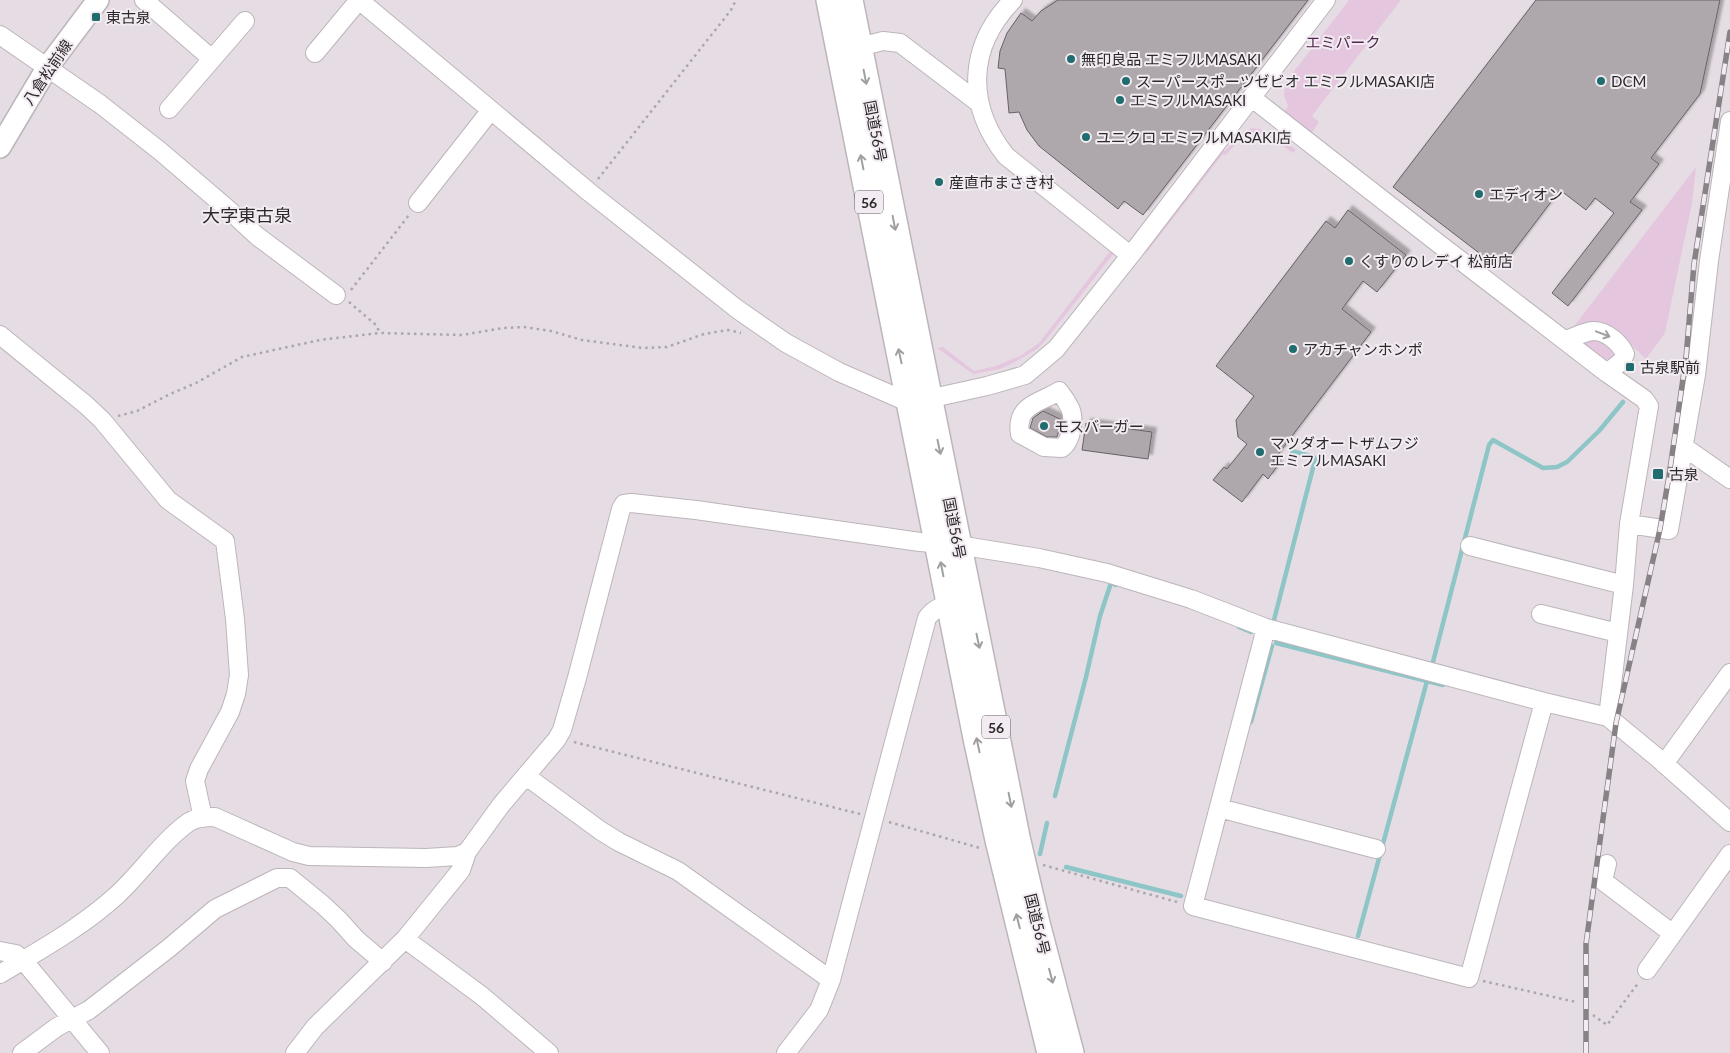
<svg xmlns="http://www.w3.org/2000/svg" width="1730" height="1053" font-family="Lato,'Noto Sans JP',sans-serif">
	<defs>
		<filter id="shadow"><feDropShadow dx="4.5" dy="-4.5" stdDeviation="1" flood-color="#0004"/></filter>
	</defs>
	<rect width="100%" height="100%" fill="#e5dde3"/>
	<path fill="#e4c7df" d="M1349 0H1401L1312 116 1319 122 1310 135 1283 114 1288 106 1284 96 1285 83Z
		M1252 128C1271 130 1281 139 1296 150L1293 153C1260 130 1255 120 1226 155L1223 154 1147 252 1145 250 1221 150 1225 151 1241 134Z
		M1696 167 1692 203 1665 333 1646 359 1626 340 1572 329Z
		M1111 250 1114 253 1045 341 1037 349 1015 362 1000 369 973 374 937 348 943 347 974 371 996 366 1020 356 1039 343Z
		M1601 338 1617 355 1608 363 1587 347 1585 343 1589 339Z"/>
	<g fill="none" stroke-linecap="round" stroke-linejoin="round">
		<path stroke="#8ec5c6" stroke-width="4.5" d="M1274 620 1315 460 1314 457 1292 451
			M1239 627 1251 632
			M1276 643 1443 685
			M1433 662 1489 445 1493 440 1543 468 1557 467 1567 462 1599 431 1623 402
			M1251 722 1272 646
			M1055 796 1086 677 1100 616 1111 583 1116 585
			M1040 854 1047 823
			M1066 867 1181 896
			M1358 936 1427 681"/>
	</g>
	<path fill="#aea8ad" stroke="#676166" filter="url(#shadow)" d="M1058 0H1308L1143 215 1124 201 1118 209 1039 146 1027 130 1019 112 1009 113 1005 69 998 68 1000 51 1007 33 1021 13 1032 21 1041 11Z
		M1536 0H1720L1700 94 1651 158 1659 164 1630 202 1642 210 1568 306 1552 293 1614 213 1595 198 1586 210 1560 190 1500 269 1393 187Z
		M1348 210 1406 255 1377 292 1363 281 1342 309 1371 332 1273 461 1278 465 1268 479 1263 474 1242 502 1213 480 1224 467 1227 469 1247 444 1238 437 1236 420 1254 396 1216 366 1326 221 1335 228Z
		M1043 411 1062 420 1057 437H1047L1030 428 1033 418Z
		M1086 423 1152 432 1148 459 1082 450Z"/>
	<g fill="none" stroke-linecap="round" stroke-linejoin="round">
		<g stroke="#bcb5ba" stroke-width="20">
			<path id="minor" d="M144 0 212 59
				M359 0 589 192 737 309 786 343 839 372 910 403 987 386 1025 375 1056 349 1137 247 1326 0
				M1013 0C967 47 966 105 1006 156L1130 255
				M0 35 100 104 160 151 229 210 257 236 336 295
				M859 47 883 41 900 43 979 103
				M315 53 359 0
				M1252 98 1443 247 1607 373 1644 399 1649 406 1629 524 1624 585 1608 717
				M169 109 245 21
				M418 203 491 110
				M0 335 86 405 102 420 168 500 225 541 235 619 239 675 236 694 230 712 199 769 195 781 203 818
				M1566 340C1574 337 1584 332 1593 331 1607 331 1620 343 1625 354L1622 361 1607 373
				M1059 391C1063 396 1067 402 1070 408 1075 419 1072 440 1062 448L1044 447 1020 434C1015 404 1041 403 1059 391Z
				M1684 447 1730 479
				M1629 524 1669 530 1696 375 1709 261 1730 121
				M1470 546 1624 585
				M1541 614 1618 633
				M1266 628 1193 906 1469 978 1544 702
				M1664 764 1730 673
				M526 776 601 831 619 842 678 871 831 980
				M1219 808 1376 849
				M1607 864 1603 881 1673 934
				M405 939 482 996 549 1053
				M0 951 16 954 23 960 100 1053
				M1647 970 1730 854
				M0 974C40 950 82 927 117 895 141 873 163 840 189 822 197 817 207 817 215 817L293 852 309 856 426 858 458 856 467 852
				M22 1053 57 1027 89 1010 169 948 215 909 277 878H290L323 905 339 920 356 939 383 962
				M295 1053 315 1027 405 939 461 870 467 852 501 805 557 739 562 730 577 678 621 509 624 504 631 503 696 510 920 542 958 545 1039 558 1107 573 1191 599 1266 628 1544 702 1608 717 1659 759 1730 822
				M786 1053 819 1010 831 980 927 618C935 607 946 604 960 602"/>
		</g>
		<g stroke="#bcb5ba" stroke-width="24">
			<path id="major" d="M0 147 47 68 98 0"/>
		</g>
		<g stroke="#bcb5ba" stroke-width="28">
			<path id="highway" d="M829 0 976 738 998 840 1050 1053
				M850 0 1017 837 1037 923 1071 1053"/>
		</g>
		<path stroke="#aca5aa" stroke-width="2.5" stroke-dasharray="2.5 4" stroke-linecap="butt" d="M598 179 731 10 736 0
			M351 290 409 215
			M349 302 376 325 380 333
			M118 416 137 411 170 394 196 383 242 357 320 340 380 333 462 335 503 328 524 327 551 331 582 340 643 348 667 347 704 334 728 330 741 333
			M574 742 860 814
			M889 822 980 848
			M1043 865 1177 902
			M1483 981 1576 1002
			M1593 1015 1607 1025 1639 982"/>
		<use href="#minor" stroke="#fff" stroke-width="18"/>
		<use href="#major" stroke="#fff" stroke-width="21"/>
		<use href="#highway" stroke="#fff" stroke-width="25"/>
		<g stroke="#878286" stroke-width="5.5">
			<path id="rail" d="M1586 1053V944L1616 723 1660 529 1669 476 1686 358 1694 264 1730 32"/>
		</g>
		<use href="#rail" stroke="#f2ebf1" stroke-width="4" stroke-dasharray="11" stroke-linecap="butt"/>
	</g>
	<defs><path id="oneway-shaft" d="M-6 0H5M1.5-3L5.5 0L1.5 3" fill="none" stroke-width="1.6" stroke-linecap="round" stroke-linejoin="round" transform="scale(1.25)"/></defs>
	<g stroke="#a09fa0">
		<use href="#oneway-shaft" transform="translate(865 77) rotate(79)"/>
		<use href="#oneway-shaft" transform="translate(862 162) rotate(-101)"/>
		<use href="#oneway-shaft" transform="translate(894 223) rotate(79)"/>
		<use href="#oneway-shaft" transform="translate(1603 334) rotate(21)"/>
		<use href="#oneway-shaft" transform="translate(900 356) rotate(-102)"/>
		<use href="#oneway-shaft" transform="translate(939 447) rotate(78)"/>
		<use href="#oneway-shaft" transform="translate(942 569) rotate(-101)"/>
		<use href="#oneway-shaft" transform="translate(978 641) rotate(78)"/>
		<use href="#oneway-shaft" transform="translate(978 745) rotate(-102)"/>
		<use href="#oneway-shaft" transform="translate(1010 800) rotate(79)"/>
		<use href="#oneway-shaft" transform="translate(1018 921) rotate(-104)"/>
		<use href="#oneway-shaft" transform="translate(1051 976) rotate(75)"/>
	</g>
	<g fill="#206c6e" stroke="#f2ebf1" stroke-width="2">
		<rect x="91" y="12" width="10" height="10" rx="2.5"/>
		<circle cx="1071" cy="59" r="5"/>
		<circle cx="1126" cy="81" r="5"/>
		<circle cx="1601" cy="81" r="5"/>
		<circle cx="1120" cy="100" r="5"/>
		<circle cx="1086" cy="137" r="5"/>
		<circle cx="939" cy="182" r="5"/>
		<circle cx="1479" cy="194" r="5"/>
		<circle cx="1349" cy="261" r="5"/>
		<circle cx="1293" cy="349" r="5"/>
		<rect x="1625" y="362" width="10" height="10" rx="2.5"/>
		<circle cx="1044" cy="426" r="5"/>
		<circle cx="1260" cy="452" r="5"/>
		<rect x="1652" y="468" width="12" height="12" rx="2.5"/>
	</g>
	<g text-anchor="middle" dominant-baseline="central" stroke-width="4" stroke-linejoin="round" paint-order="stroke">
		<g fill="#f2ebf1" stroke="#676366" stroke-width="1">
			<rect x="855" y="190.5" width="28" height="23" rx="4"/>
			<rect x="982" y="715.5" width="28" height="23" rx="4"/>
		</g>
		<g font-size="14" font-weight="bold" fill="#2b292b">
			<text x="869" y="202">56</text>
			<text x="996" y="727">56</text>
		</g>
		<g font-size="15" fill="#2b292b" stroke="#f2ebf1" text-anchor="start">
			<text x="106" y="17">東古泉</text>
			<text x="1081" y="59">無印良品 エミフルMASAKI</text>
			<text x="1136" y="81">スーパースポーツゼビオ エミフルMASAKI店</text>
			<text x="1611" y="81">DCM</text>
			<text x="1130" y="100">エミフルMASAKI</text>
			<text x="1096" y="137">ユニクロ エミフルMASAKI店</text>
			<text x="949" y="182">産直市まさき村</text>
			<text x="1489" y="194">エディオン</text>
			<text x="1359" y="261">くすりのレデイ 松前店</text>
			<text x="1303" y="349">アカチャンホンポ</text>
			<text x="1640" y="367">古泉駅前</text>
			<text x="1054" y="426">モスバーガー</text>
			<text x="1270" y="443">マツダオートザムフジ<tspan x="1270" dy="17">エミフルMASAKI</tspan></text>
			<text x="1669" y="474">古泉</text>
		</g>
		<g font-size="15" fill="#52264e" stroke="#f2ebf1">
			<text x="1343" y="42">エミパーク</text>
		</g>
		<g font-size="15" fill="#2b292b" stroke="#f2ebf1">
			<text transform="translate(47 72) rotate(-56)">八倉松前線</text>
			<text transform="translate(876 131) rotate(79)">国道56号</text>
			<text transform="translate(955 528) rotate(79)">国道56号</text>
			<text transform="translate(1038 924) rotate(76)">国道56号</text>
		</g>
		<g font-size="18" fill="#2b292b" stroke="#f2ebf1">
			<text x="247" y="215">大字東古泉</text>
		</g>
	</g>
</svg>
